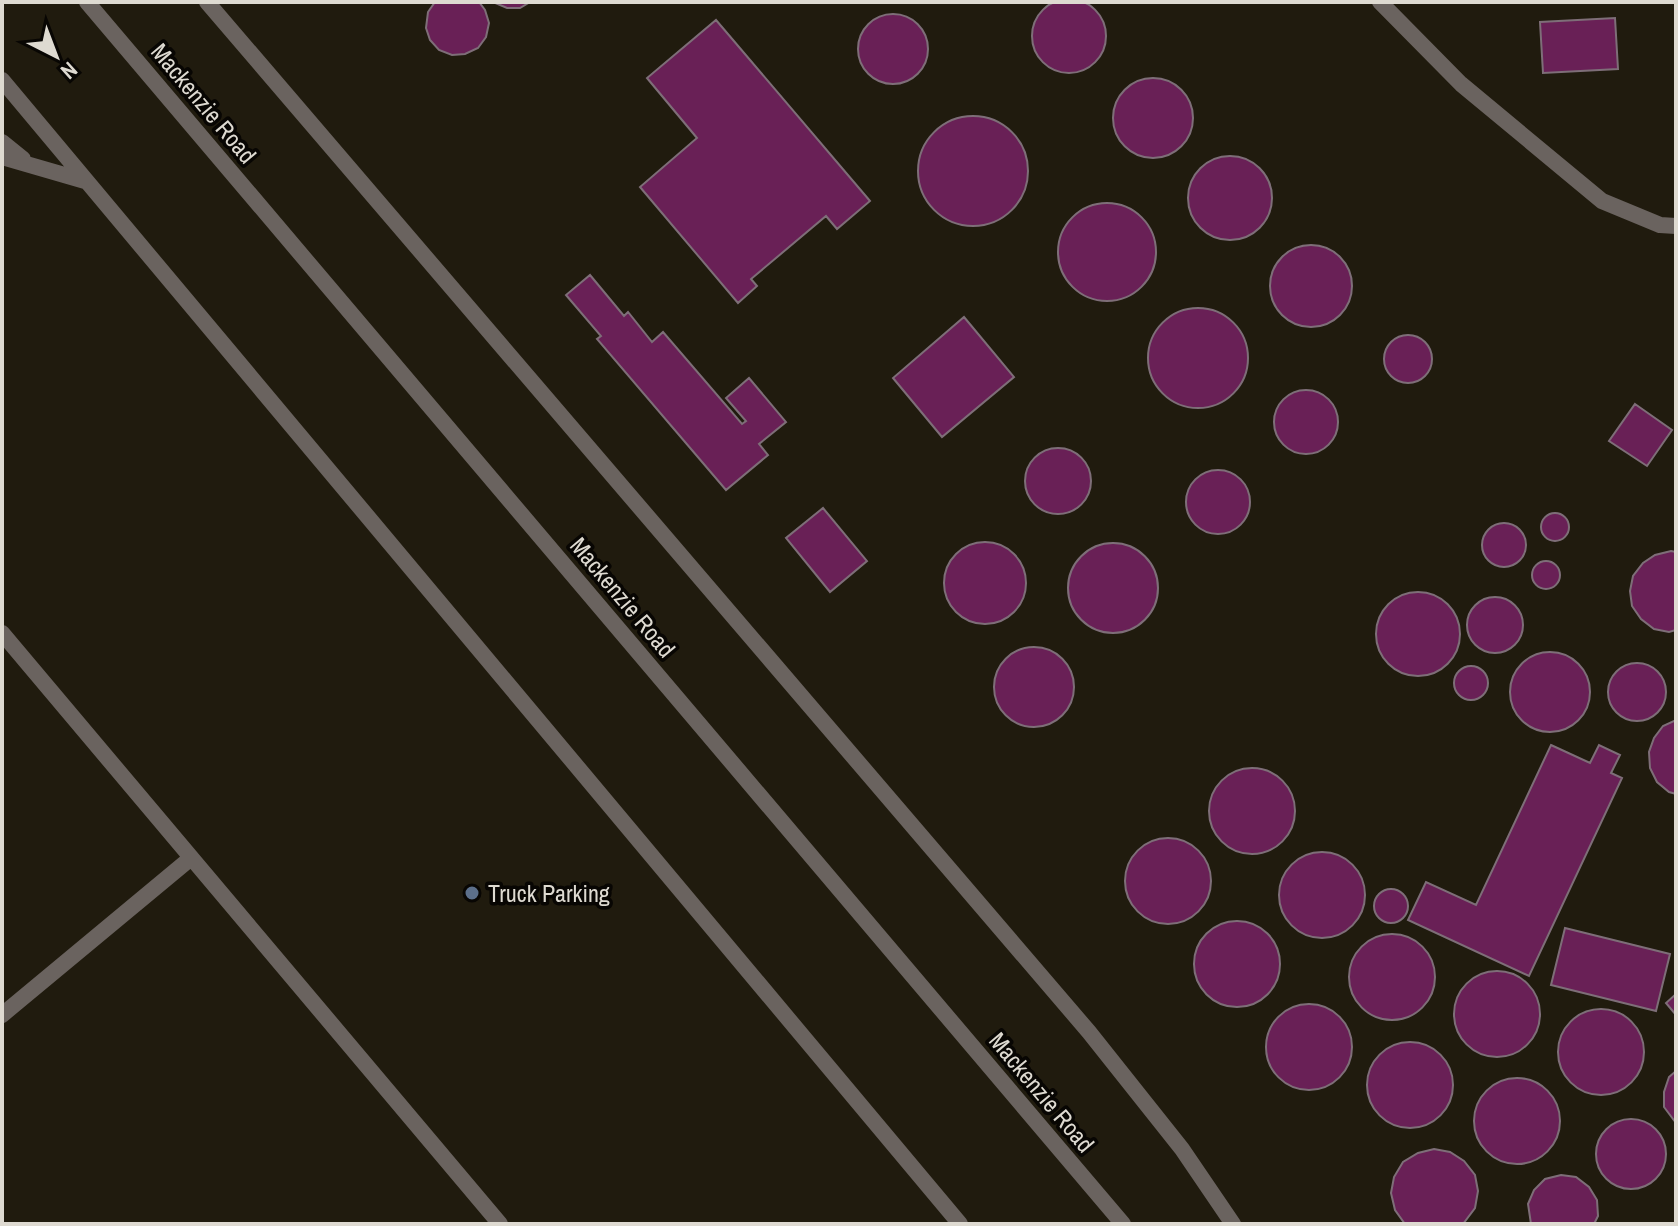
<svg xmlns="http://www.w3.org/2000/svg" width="1678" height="1226" font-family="'Archivo Narrow',sans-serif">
	<rect width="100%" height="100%" fill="#201b0e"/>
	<path fill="#692056" stroke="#7e6e78" stroke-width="2" d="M1032 36a37 37 0 1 1 74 0a37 37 0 1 1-74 0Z
		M435 2H479L485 10 489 23 486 37 478 48 465 54 452 55 439 50 430 40 426 28 428 12Z
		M493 2H530L520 8H507Z
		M858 49a35 35 0 1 1 70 0a35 35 0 1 1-70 0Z
		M1615 18 1618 69 1543 73 1540 22Z
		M716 20 870 201 837 229 826 216 751 279 757 286 738 303 640 187 697 138 647 78Z
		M1113 118a40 40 0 1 1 80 0a40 40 0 1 1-80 0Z
		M918 171a55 55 0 1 1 110 0a55 55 0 1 1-110 0Z
		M1188 198a42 42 0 1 1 84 0a42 42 0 1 1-84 0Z
		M1058 252a49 49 0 1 1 98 0a49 49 0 1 1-98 0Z
		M1270 286a41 41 0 1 1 82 0a41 41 0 1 1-82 0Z
		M590 275 624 316 628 312 652 342 663 332 742 424 746 421 726 398 749 378 786 422 759 444 768 455 726 490 597 339 601 336 566 295Z
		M1148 358a50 50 0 1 1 100 0a50 50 0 1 1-100 0Z
		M964 317 1014 377 942 437 893 378Z
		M1384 359a24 24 0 1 1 48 0a24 24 0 1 1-48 0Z
		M1274 422a32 32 0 1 1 64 0a32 32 0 1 1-64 0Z
		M1635 404 1672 430 1647 466 1609 441Z
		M1025 481a33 33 0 1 1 66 0a33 33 0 1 1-66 0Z
		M1186 502a32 32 0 1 1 64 0a32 32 0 1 1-64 0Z
		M823 508 867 561 830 592 786 538Z
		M1541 527a14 14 0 1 1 28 0a14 14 0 1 1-28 0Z
		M1482 545a22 22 0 1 1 44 0a22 22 0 1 1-44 0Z
		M944 583a41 41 0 1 1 82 0a41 41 0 1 1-82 0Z
		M1068 588a45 45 0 1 1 90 0a45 45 0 1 1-90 0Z
		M1671 551 1676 552V630L1669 632 1654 629 1641 619 1632 606 1630 591 1633 576 1643 563 1655 555Z
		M1532 575a14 14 0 1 1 28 0a14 14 0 1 1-28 0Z
		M1376 634a42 42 0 1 1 84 0a42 42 0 1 1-84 0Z
		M1467 625a28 28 0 1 1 56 0a28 28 0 1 1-56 0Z
		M994 687a40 40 0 1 1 80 0a40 40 0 1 1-80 0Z
		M1510 692a40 40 0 1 1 80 0a40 40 0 1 1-80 0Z
		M1608 692a29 29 0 1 1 58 0a29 29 0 1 1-58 0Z
		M1454 683a17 17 0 1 1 34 0a17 17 0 1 1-34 0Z
		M1676 720V794L1669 792 1657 782 1650 768 1649 752 1654 738 1663 726Z
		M1551 745 1590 763 1599 745 1620 755 1611 773 1622 778 1529 976 1408 920 1426 882 1476 905Z
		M1209 811a43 43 0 1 1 86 0a43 43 0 1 1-86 0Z
		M1125 881a43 43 0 1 1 86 0a43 43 0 1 1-86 0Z
		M1279 895a43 43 0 1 1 86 0a43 43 0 1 1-86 0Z
		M1374 906a17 17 0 1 1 34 0a17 17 0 1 1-34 0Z
		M1194 964a43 43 0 1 1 86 0a43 43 0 1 1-86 0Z
		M1565 928 1670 954 1656 1011 1551 985Z
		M1349 977a43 43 0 1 1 86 0a43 43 0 1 1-86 0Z
		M1454 1014a43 43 0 1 1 86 0a43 43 0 1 1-86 0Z
		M1676 994V1015L1666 1003Z
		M1266 1047a43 43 0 1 1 86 0a43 43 0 1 1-86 0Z
		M1558 1052a43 43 0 1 1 86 0a43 43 0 1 1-86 0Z
		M1367 1085a43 43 0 1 1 86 0a43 43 0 1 1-86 0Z
		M1676 1071V1123L1664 1107V1092L1669 1077Z
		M1474 1121a43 43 0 1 1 86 0a43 43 0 1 1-86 0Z
		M1596 1154a35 35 0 1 1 70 0a35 35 0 1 1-70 0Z
		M1434 1149 1450 1152 1464 1161 1475 1175 1478 1191 1475 1208 1463 1224H1405L1395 1210 1391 1193 1394 1177 1403 1162 1418 1153Z
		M1561 1175 1576 1177 1589 1187 1597 1200 1598 1216 1594 1224H1531L1528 1204 1534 1190 1545 1179Z"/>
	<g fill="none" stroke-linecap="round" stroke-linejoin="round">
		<path stroke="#6a635f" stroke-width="16" d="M87 2 1123 1224
			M207 2 1089 1032 1182 1149 1233 1224
			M1380 2 1461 84 1602 201 1660 225 1676 226
			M2 80 960 1224
			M2 142 23 159
			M2 157 85 181
			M2 633 500 1224
			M2 1015 191 858"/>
	</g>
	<circle fill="#5c6f8a" stroke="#080603" stroke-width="3" cx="472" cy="893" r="8"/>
	<g text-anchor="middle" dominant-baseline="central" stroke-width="7" stroke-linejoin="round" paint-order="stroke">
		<g font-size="24" fill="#dedad1" stroke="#080603">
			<text transform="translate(204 103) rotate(50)">Mackenzie Road</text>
			<text transform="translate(623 597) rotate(50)">Mackenzie Road</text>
			<text transform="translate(1042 1092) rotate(50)">Mackenzie Road</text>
		</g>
		<g font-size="24" fill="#dedad1" stroke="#080603" text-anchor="start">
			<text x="488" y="893">Truck Parking</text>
		</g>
	</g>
	<rect width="1678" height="1226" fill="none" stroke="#dedad1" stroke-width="8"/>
	<g transform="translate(56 56) rotate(138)" stroke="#080603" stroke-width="6" paint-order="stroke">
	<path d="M0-6L14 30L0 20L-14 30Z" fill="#dedad1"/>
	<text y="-12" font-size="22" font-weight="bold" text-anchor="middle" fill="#dedad1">N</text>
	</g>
</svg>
